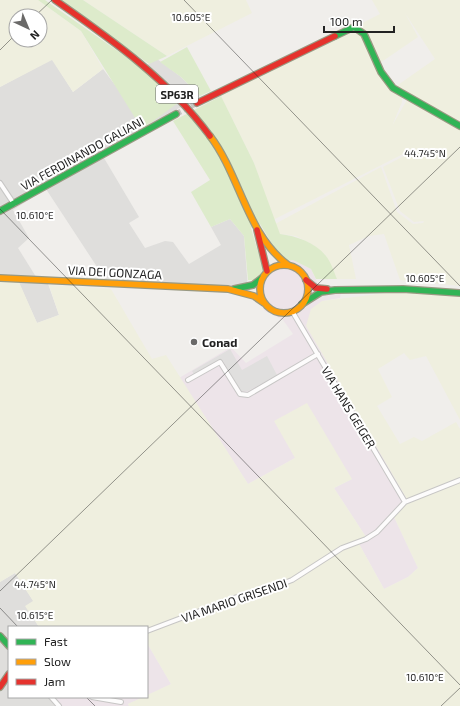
<svg xmlns="http://www.w3.org/2000/svg" width="460" height="706" font-family="'Exo 2',sans-serif">
	<rect width="100%" height="100%" fill="#f0eeeb"/>
	<path fill="#dfdedc" d="M52 59 73 92 103 69 115 85 157 59 181 77 200 96 101 153 139 217 129 223 145 248 165 241 173 242 189 264 221 245 211 227 230 219 244 236 248 289 105 279 46 189 13 210 29 238 18 248 38 280 47 281 59 315 37 323 19 283 0 281V87Z
		M15 573 34 602 26 606 39 627H9V697H55L62 706H0V582Z"/>
	<path fill="#ede4e9" d="M293 260 311 269 318 284 342 287 340 298 322 301 362 420 408 501 394 517 418 568 408 577 384 589 358 542 366 537 334 488 352 479 295 458 248 484 179 378 231 347 246 363 293 334 283 320 265 311 257 300 255 280 274 262Z
		M147 643 171 684 147 696Z
		M55 697H144L128 704 129 706H62Z"/>
	<path fill="#efefdf" fill-rule="evenodd" d="M0 0H38L81 31 103 69 73 92 52 60 0 87ZM16 16H40V40H16Z
		M83 0H246L252 13 167 56Z
		M372 0H460V123L395 87 435 59 405 13 418 37 377 65 402 96V102L392 126 408 98 460 128V286L400 280 384 234 369 236 349 245 356 279H337L326 256 313 245 296 236 280 234 275 224 381 167 397 212 413 224 423 223 424 221 414 222 400 211 383 167 404 156 403 154 273 220 254 163 221 96 380 14Z
		M0 281 19 282 37 323 59 315 49 285 111 289 152 359 166 355 248 484 295 458 274 421 307 403 352 479 334 488 366 537 358 542 384 589 408 577 418 568 394 517 408 501 306 326 311 309 322 301 395 292 393 288 460 295V420L426 356 410 360 404 353 378 369 392 397 377 406 400 444 414 437 422 441 456 422 460 429V706H129L128 704 171 684 147 643V627H39L25 606 33 601 15 573 0 582Z"/>
	<path fill="#ddebcb" d="M38 0H45L142 68 178 103 142 129 81 31Z
		M60 0H83L167 56 149 64Z
		M187 47 211 91 200 96 181 77 160 62Z
		M221 96 254 163 280 234C296 236 315 242 326 256 331 262 334 272 337 279H316L311 269 293 260 286 261 277 252 260 224 251 228 264 272 255 280H248L244 236 230 219 211 227 191 192 210 180 173 121Z"/>
	<path fill="#e0dfde" d="M230 349 242 370 267 356 277 375 248 391H241L223 361 195 376 192 371Z"/>
	<g fill="none" stroke-linecap="round" stroke-linejoin="round">
		<path stroke="#c7c5c3" stroke-width="5.5" stroke-dasharray="5.5 3" stroke-linecap="butt" d="M176 114 197 103"/>
		<g stroke="#c7c6c5" stroke-width="6">
			<path id="street" d="M0 183 14 204
				M292 311 405 502
				M188 380 220 362 240 394 248 395 318 354
				M147 631 234 598 269 589 292 580 342 548 366 539 377 532 405 502 460 480
				M51 697 59 706
				M92 697 121 702"/>
		</g>
		<g stroke="#999982" stroke-width="8">
			<path id="fast" d="M335 36 354 27 364 34 381 72 393 88 460 126
				M0 211 176 114
				M234 289 253 285 262 278
				M302 304 321 292 335 290 403 289 460 293
				M0 636 9 646"/>
		</g>
		<g stroke="#999982" stroke-width="8">
			<path id="slow" d="M210 136C240 175 247 235 288 265
				M260 289a24 24 0 1 1 48 0a24 24 0 1 1-48 0Z
				M0 278 228 289 254 296 264 303"/>
		</g>
		<g stroke="#999982" stroke-width="8">
			<path id="jam" d="M55 0C112 40 168 79 210 136
				M197 103 335 36
				M257 230 267 271
				M306 280 316 288 327 289
				M0 687 9 674"/>
		</g>
		<use href="#street" stroke="#fdfcfc" stroke-width="4"/>
		<use href="#fast" stroke="#30b455" stroke-width="5.5"/>
		<use href="#slow" stroke="#ff9f0a" stroke-width="5.5"/>
		<use href="#jam" stroke="#e5322d" stroke-width="5.5"/>
	</g>
	<path fill="none" stroke="#222" stroke-width="1" stroke-opacity="0.45" d="M184 0 460 286M35 16 52 0M0 50 16 34M0 209 460 685M0 591 460 147M0 608 18 627M86 697 95 706M441 706 460 688"/>
	<circle fill="#6a6968" stroke="#fff" stroke-width="1.5" cx="194" cy="342" r="4"/>
	<g text-anchor="middle" dominant-baseline="central" stroke-width="4" stroke-linejoin="round" paint-order="stroke">
		<rect fill="#fff" stroke="#646464" stroke-width="1" x="156" y="85" width="42" height="18" rx="3"/>
		<g font-size="11" font-weight="bold" fill="#222">
			<text x="177" y="94">SP63R</text>
		</g>
		<g font-size="12" fill="#222" stroke="#fff">
			<text transform="translate(82 153) rotate(-29)">VIA FERDINANDO GALIANI</text>
			<text transform="translate(115 272) rotate(3)">VIA DEI GONZAGA</text>
			<text transform="translate(349 407) rotate(59)">VIA HANS GEIGER</text>
			<text transform="translate(234 600) rotate(-19)">VIA MARIO GRISENDI</text>
		</g>
		<g font-size="12" font-weight="bold" fill="#222" stroke="#fff" text-anchor="start">
			<text x="202" y="342">Conad</text>
		</g>
	</g>
	<g font-size="10" text-anchor="middle" fill="#222" stroke="#fff" stroke-width="4" stroke-linejoin="round" paint-order="stroke">
		<text x="191" y="21">10.605°E</text>
		<text x="425" y="157">44.745°N</text>
		<text x="35" y="219">10.610°E</text>
		<text x="425" y="282">10.605°E</text>
		<text x="35" y="588">44.745°N</text>
		<text x="35" y="619">10.615°E</text>
		<text x="425" y="681">10.610°E</text>
	</g>
	<rect x="8" y="626" width="140" height="72" fill="#ffffff" stroke="#a7a7a7"/>
	<rect x="16" y="639" width="20" height="6" fill="#30b455" stroke="#a7a7a7"/>
	<text x="44" y="646" font-size="12" fill="#222222">Fast</text>
	<rect x="16" y="659" width="20" height="6" fill="#ff9f0a" stroke="#a7a7a7"/>
	<text x="44" y="666" font-size="12" fill="#222222">Slow</text>
	<rect x="16" y="679" width="20" height="6" fill="#e5322d" stroke="#a7a7a7"/>
	<text x="44" y="686" font-size="12" fill="#222222">Jam</text>
	<g transform="translate(28 28) rotate(136)"><circle r="19" fill="#ffffff" stroke="#a7a7a7"/>
	<path d="M0-3L7 15L0 10L-7 15Z" fill="#6a6968"/>
	<text y="-6" font-size="11" font-weight="bold" text-anchor="middle" fill="#222222">N</text>
	</g>
	<path d="M324 26v6h70v-6" fill="none" stroke="#222222" stroke-width="2"/>
	<text x="330" y="26" font-size="12" fill="#222222" stroke="#ffffff" stroke-width="3" paint-order="stroke">100 m</text>
</svg>
